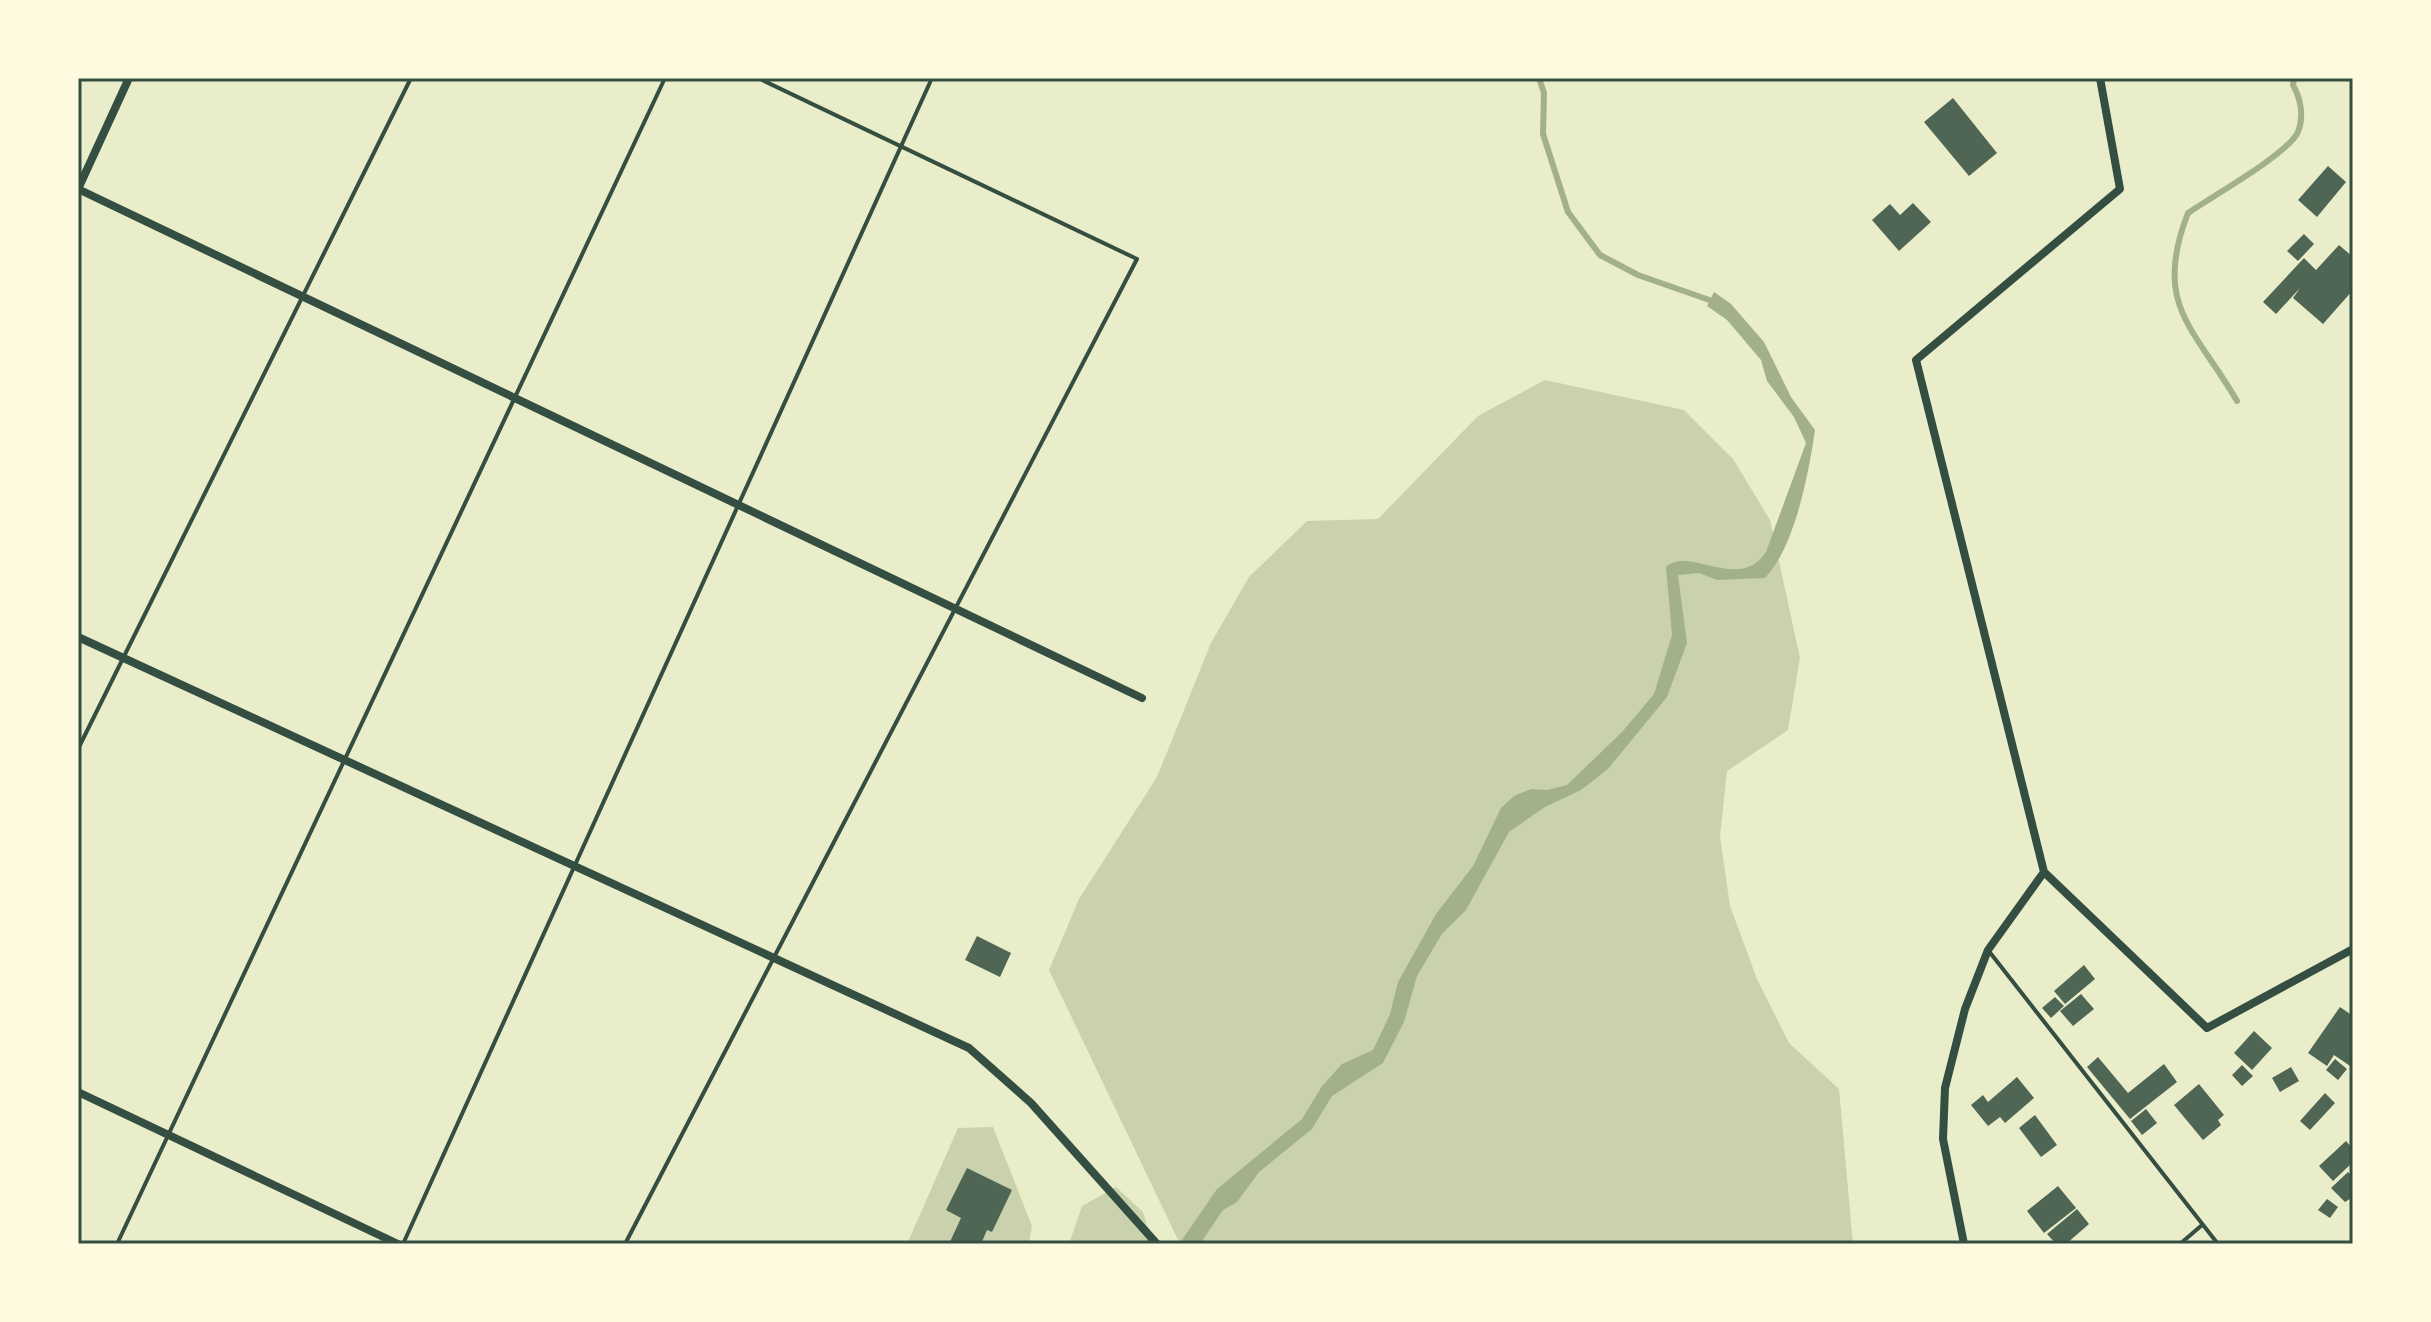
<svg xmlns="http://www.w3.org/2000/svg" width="2431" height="1322" font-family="Figtree,sans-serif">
	<rect width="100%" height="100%" fill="#e9edc9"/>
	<path fill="#cad2ad" d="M1545 380 1684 410 1733 459 1770 520 1800 658 1788 730 1727 771 1720 836 1730 906 1757 979 1789 1043 1839 1089 1853 1244H1180L1049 970 1079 899 1157 777 1211 643 1249 577 1307 521 1378 519 1478 416Z
		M993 1127 1032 1226 1029 1244H907L958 1128Z
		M1116 1187 1143 1212 1153 1244H1069L1082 1206Z"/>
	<path fill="#a3b18a" d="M1714 292 1731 304 1764 342 1791 397 1815 430C1809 472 1795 547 1765 578L1717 580 1699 573 1678 575 1687 643 1667 697 1608 769 1581 790 1545 807 1509 832 1466 910 1442 934 1417 976 1404 1022 1383 1063 1332 1096 1312 1129 1259 1172 1237 1202 1223 1210 1200 1244H1187L1182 1240 1217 1189 1302 1119 1322 1086 1342 1064 1373 1050 1390 1014 1398 982 1436 914 1473 866 1501 808 1514 796 1531 789 1547 790 1567 785 1622 732 1654 694 1672 635 1666 567C1689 545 1740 593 1766 552L1806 443 1794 417 1767 381 1761 360 1727 320 1707 306Z"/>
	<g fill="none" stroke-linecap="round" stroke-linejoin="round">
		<path stroke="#a3b18a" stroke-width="6" d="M1539 78 1544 93 1543 134 1568 212 1600 255 1638 275 1715 302
			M2237 401C2194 327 2152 305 2188 213 2211 197 2288 154 2298 132 2304 117 2301 99 2293 85L2294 78"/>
	</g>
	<path fill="#4f6655" d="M1953 98 1997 153 1969 176 1924 122Z
		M2328 166 2346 182 2317 217 2298 200Z
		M1913 203 1931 222 1899 251 1872 220 1890 204 1900 215Z
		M2304 234 2314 244 2298 261 2287 251Z
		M2339 245 2353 257V290L2323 324 2293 298 2300 288 2276 314 2263 302 2304 258 2316 270Z
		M977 936 1011 953 1000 977 965 960Z
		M2084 965 2095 979 2065 1004 2054 991Z
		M2081 994 2094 1009 2073 1026 2060 1011Z
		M2055 997 2064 1006 2051 1018 2042 1008Z
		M2340 1007 2353 1016V1068L2334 1055 2327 1066 2308 1053Z
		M2254 1031 2272 1048 2252 1070 2234 1053Z
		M2098 1057 2128 1093 2164 1064 2177 1082 2130 1119 2087 1067Z
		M2335 1059 2347 1069 2338 1080 2326 1070Z
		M2242 1065 2253 1076 2242 1086 2232 1075Z
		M2291 1067 2299 1081 2280 1092 2272 1078Z
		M2017 1077 2034 1098 2005 1123 2000 1117 1988 1126 1971 1105 1983 1095 1988 1102Z
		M2199 1084 2224 1115 2218 1120 2221 1125 2203 1140 2174 1105Z
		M2325 1093 2335 1103 2310 1130 2300 1121Z
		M2146 1109 2157 1123 2142 1135 2131 1121Z
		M2035 1115 2057 1145 2041 1157 2019 1128Z
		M2346 1141 2353 1149V1162L2333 1181 2319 1166Z
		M967 1168 1012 1190 992 1232 987 1230 981 1244H949L961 1218 946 1210Z
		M2348 1172 2353 1177V1197L2345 1202 2331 1188Z
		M2058 1186 2076 1208 2044 1233 2027 1211Z
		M2327 1199 2338 1207 2330 1218 2318 1210Z
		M2077 1209 2089 1224 2066 1244H2056L2047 1234Z"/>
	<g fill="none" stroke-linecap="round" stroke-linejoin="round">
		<path stroke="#344e41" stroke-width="4" d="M78 749 411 78
			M1988 950 2218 1244
			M117 1244 665 78
			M403 1244 932 78
			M625 1244 1137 259 758 78
			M2180 1244 2202 1225"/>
		<path stroke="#344e41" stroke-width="8" d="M2100 78 2120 189 1916 360 2044 872 2207 1028 2353 949
			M78 189 1142 698
			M78 189 129 78
			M78 637 969 1048 1031 1103 1157 1244
			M78 1092 398 1244
			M1964 1244 1943 1139 1945 1088 1965 1009 1988 950 2044 872"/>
	</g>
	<rect width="2431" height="1322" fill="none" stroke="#fefae0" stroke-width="160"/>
	<rect x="80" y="80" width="2271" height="1162" fill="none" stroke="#344e41" stroke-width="3"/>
</svg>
